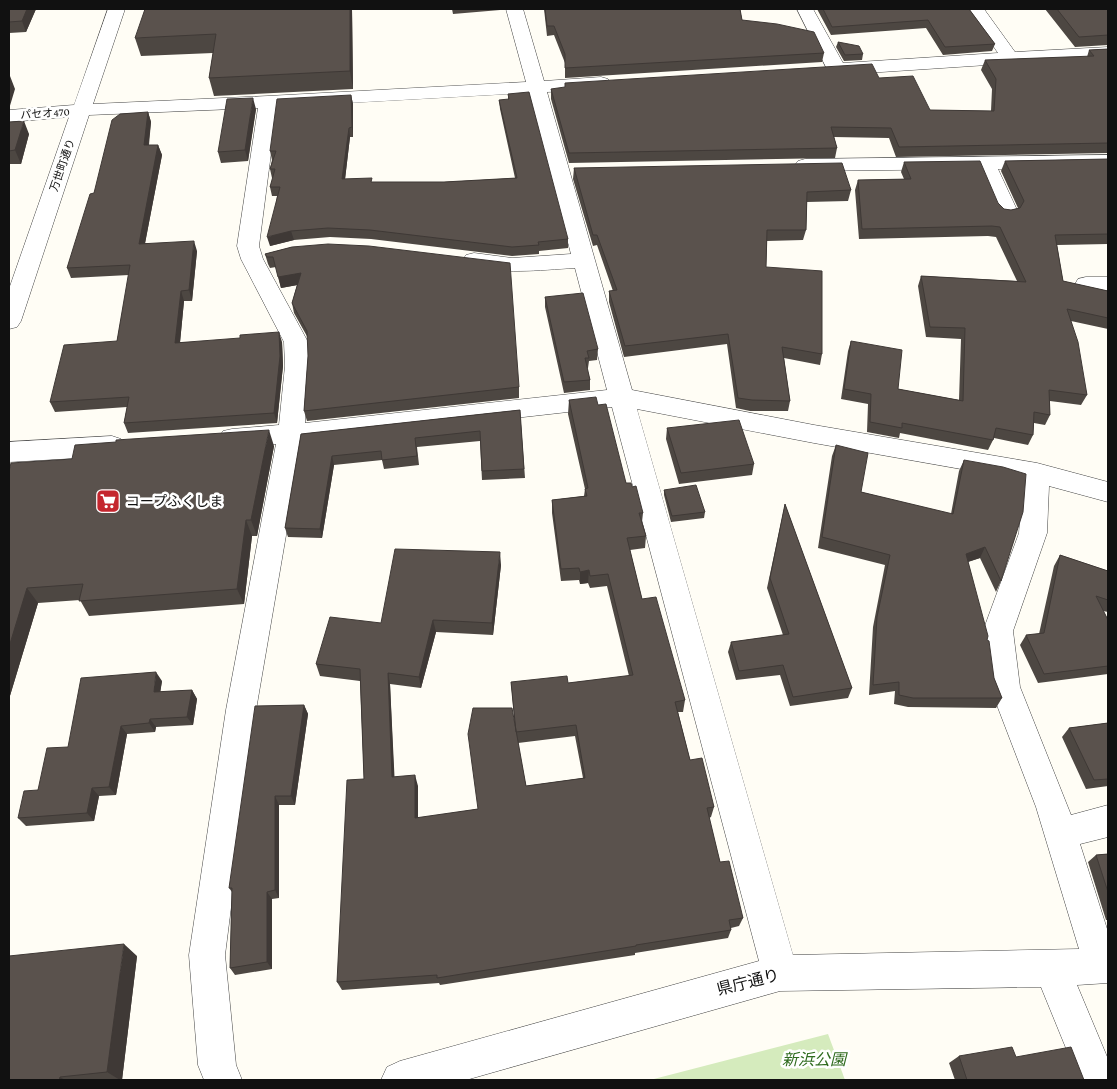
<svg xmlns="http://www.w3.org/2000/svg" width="1117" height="1089" font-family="'Crimson Pro','Noto Sans JP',serif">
	<rect width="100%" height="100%" fill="#fffdf5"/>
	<path fill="#d5ebbd" d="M828 1034 845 1080H650Z"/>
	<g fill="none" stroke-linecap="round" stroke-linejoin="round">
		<g stroke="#444" stroke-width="1">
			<path id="minor" d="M108 9H125L93 104 268 96 526 82 506 9H523L544 81 601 77 608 79 610 83 608 87 601 89 547 92 632 390 814 425 1037 463 1108 482V502L1049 486 1047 533 1013 631 1020 687 1071 815 1108 805V837L1080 844 1108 932V983L1077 985 1108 1059V1080H1079L1041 987 780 991 466 1080H381L387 1067 400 1061 759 961 612 407 302 442 256 710 225 955 236 1065 242 1080H204L198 1065 189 955 226 710 276 444 232 447 223 445 219 438 223 431 232 429 279 425 285 366 284 342 241 259 237 246 258 108 89 115 21 321 17 327 9 329V289L69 117 9 122V110L74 105ZM529 93 571 254 512 258 474 253 466 255 463 260 466 265C502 275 538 270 575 268L607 390 305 423 309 366 308 342 263 259 259 246 277 107ZM637 409 814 443 1023 480 1019 533 983 631 990 687 1036 807 1079 949 793 955Z
				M797 9H813L843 63 998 53 968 9H984L1015 52 1108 47V57L836 75 829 73Z
				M1108 155V167L998 169 1018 212 1014 217 1007 218 1000 217 996 212 978 169 805 171 798 169 795 165 798 161 805 159Z
				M1086 277H1108V291H1086L1078 289 1075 284 1078 279Z
				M112 436 121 439 125 446 121 453 112 456 9 462V442Z"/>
		</g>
		<use href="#minor" fill="#fff" fill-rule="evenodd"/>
	</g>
	<path fill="#4d4742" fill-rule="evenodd" d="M9 9H36L26 32 9 33Z
		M352 9 353 89 214 96 209 78 213 53 141 56 135 38Z
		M452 9H500V10L453 14Z
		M544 9H740L742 20 824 53 822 62 565 78V63L554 35 547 36Z
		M817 9H969L995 44 992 51 943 55 926 28 831 35Z
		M1045 9H1108V45L1075 47Z
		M838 42 863 54 862 60 844 61 836 47Z
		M1108 49V153L896 157 889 138 834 137 837 148 835 158 569 163 551 99V89L879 78 930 110 991 111 992 89 981 70 985 60 1087 57 1089 50Z
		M508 94 568 239V248L539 251V254L512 256 371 239 330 237 294 240 270 246 277 196H272L270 187 273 178H272L270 169 272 160 270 151 351 95 353 104V137H350L345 179 372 182H444L515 178 500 109 499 100H508Z
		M256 109 248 161 221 163 218 152Z
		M148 112 151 122 149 145H158L162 155 145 243 197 251 192 301H184L180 342H282L283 366 277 423 128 433 124 423 127 407 55 412 50 402 117 341 129 275 71 278 67 268 94 193Z
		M9 122 29 134 21 164H9Z
		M1108 159V244L1057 245 1063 281 1108 291V329L1071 321 1087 395 1081 405 1050 401V415L1045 425 1034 423 1033 435 1028 445 994 438 988 450 900 433 899 438 867 432 868 404 841 399 848 351 851 341 898 389 959 400 961 339 926 337 918 286 921 276 1017 281 996 237 988 236 859 239 855 190 858 180 904 179 901 172 904 162 998 203 1004 209 1011 210 1018 208 1001 171 1005 161Z
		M574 168 851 190 848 201 807 202 806 230 803 240 767 241 766 267 822 354 820 365 784 358 790 401 788 411H750L736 408 727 344 624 357 609 302V291H613L597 245 593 246 573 179Z
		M292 247 519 387V398L307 421 304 411 308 356V338L294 313 292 303 297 285 281 288 276 267 270 268 268 264 265 254Z
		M545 297 598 349 597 360 589 361 588 368H587L590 380V390L564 393 545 307Z
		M569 400 598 405 626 483 643 513 642 522 646 536 645 548 630 550 642 599 685 700 683 712H678L690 760 714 807 711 817 709 818 720 862 743 918 739 926 731 928V930L728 938 635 953V955L440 985 439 983 342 990 337 982 364 779 360 681 320 676 316 664 381 623 501 565 493 635 436 632 421 688 390 684 394 777 418 786V818L478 809 515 728 511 682 568 683 629 676 607 586 590 588 588 583 580 584 579 580 561 581 552 513V500L584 496 585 489 568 414ZM575 736 583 778 526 786 518 743Z
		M520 410 525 478 482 480 480 441 417 447 419 465 384 469 382 460 334 465 322 538 288 537 285 528 301 434Z
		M667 428 754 464 752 475 679 484 666 439Z
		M836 445 861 492 951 514 959 471 964 460 1001 581 996 592 980 558 968 562 987 640 994 678 1002 698 996 708 908 707 894 704 895 691 869 695 873 627 885 565 818 548 832 456Z
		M274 446 257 536H252L244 604 89 616 80 600 38 603 9 699V471Z
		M664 490 705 512 704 518 671 522 664 495Z
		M785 504 852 688 848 698 790 706 780 675 736 680 728 652 731 642 783 635 767 588Z
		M1060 555 1108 571V612L1103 611 1108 620V674L1038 683 1020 645 1026 635 1039 634 1054 566Z
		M162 681 160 692 192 690 197 699 193 725 156 727 155 732 127 734 116 795 99 796 94 821 26 826 18 818 68 747Z
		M304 705 308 714 295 805H279V898L272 899V969L235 975 230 968 232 892 229 888Z
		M1108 723V786L1086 789 1062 737 1069 728Z
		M1108 854V920H1106L1088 862 1096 855Z
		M137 956 122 1080H9Z
		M959 1056 1016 1057 1084 1080H955L949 1063Z"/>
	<path fill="#3f3936" d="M27 9H36L26 32 22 21Z
		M350 9H352L353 89 350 71Z
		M10 76 15 89 9 109V79Z
		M351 95 353 104V137L352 127Z
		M253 98 256 109 248 161 245 150Z
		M148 112 151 122 147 156 144 145Z
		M24 121 29 134 21 164 15 150Z
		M349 128 350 137 344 188 342 179Z
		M158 145 162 155 143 254 139 244Z
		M291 231 294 240 270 246 267 237Z
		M194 241 197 251 192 301 189 290Z
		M301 273 303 284 281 288 278 277Z
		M181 291 184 301 179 353 175 343Z
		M279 332 282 342 283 366 277 423 274 413Z
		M269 430 274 446 257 536 251 520Z
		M332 456 334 465 322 538 320 529Z
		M246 520 252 536 244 604 237 589Z
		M985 547 980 558 961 564 966 554Z
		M500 552 501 565 493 635 492 623Z
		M589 570 588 583 580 584V572Z
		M27 588 38 603 9 699V647Z
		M433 620 436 632 421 688 419 677Z
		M156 672 162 681 159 701 154 692Z
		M388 673 390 684 395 787 392 777Z
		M192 690 197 699 193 725 187 717Z
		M304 705 308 714 295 805 291 796Z
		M150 719 156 727 155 732 149 723Z
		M121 726 127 734 116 795 109 787Z
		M415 775 418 786V828L415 818Z
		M92 788 99 796 94 821 87 813Z
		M275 796 279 805V898L275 890Z
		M267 892 272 899V969L267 962Z
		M124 944 137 956 122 1080H120L107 1072Z
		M60 1077 65 1080H59Z"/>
	<path fill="#5a524d" stroke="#3f3936" d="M9 9H27L22 21 9 22Z
		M145 9H350V71L209 78 216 34 135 38Z
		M545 9H740L742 20 777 24 814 32 824 53 565 68V54L554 26H547Z
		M823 9H969L995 44 945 47 928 20 832 27Z
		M1057 9H1108V35L1079 37Z
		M838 42 859 46 863 54 845 55Z
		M1108 49V143L899 147 891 128 831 127 837 148 569 153 551 89 565 87V83L872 64 879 78 913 76 930 110 994 111 996 79 985 60 1094 56 1089 50Z
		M529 92 568 239 538 242 539 245 512 247 370 230 328 228 291 231 267 237 280 187H270L275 169H270L276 151H270L277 99 351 95 352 127 349 128 342 179 372 178 371 182H444L517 178 499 100 509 99 508 94Z
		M253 98 245 150 218 152 227 99Z
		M148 112 144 145H158L139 244 194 241 189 290 181 291 175 343 240 338V335L279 332 280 356 274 413 124 423 129 397 50 402 64 345 117 341 130 265 67 268 90 194 94 193 112 120 120 114Z
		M24 121 15 150 9 151V122Z
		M1108 159V234L1055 235 1063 281 1108 291V318L1067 309 1078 342 1087 395 1049 390 1050 415 1034 412 1033 435 996 428 993 440 902 423V428L870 422 871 394 844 389 851 341 902 350 898 389 963 401 965 328 930 327 921 276 1026 282 1000 227 992 226 862 229 858 180 911 179 904 162 980 161 998 203 1004 209 1011 210 1020 208 1024 201 1005 161Z
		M842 163 851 190 807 192 806 230H767L766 267 822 271V354L782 347 790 401 752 400 738 398 728 334 625 346 609 291 617 290 597 235H593L574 168Z
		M328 244 369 246 510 263 519 387 304 411 308 356 307 331 292 303 301 273 278 277 273 257H267L265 254 292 247Z
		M583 293 598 349 587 351 589 358H585L590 380 564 382 545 297Z
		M596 397 598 405 606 404 626 483H631L632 487 636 486 643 513H639L646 536 627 538 642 599 656 597 685 700 675 702 690 760 702 758 714 807 707 808 720 862 729 861 743 918 729 920 731 930 636 945V946L437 978V975L337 982 347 780 364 779 360 669 316 664 330 617 381 623 395 549 500 552 492 623 433 620 419 677 388 673 392 777 415 775V818L478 809 468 734 473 708H512L526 786 585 778 576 725 516 732 511 682 567 676 568 683 633 675 608 574 590 576 589 570 580 572 579 568 561 569 552 500 587 496 585 489 588 488 569 400Z
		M520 410 524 469 482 471 480 431 415 438 417 456 382 460 381 451 332 456 320 529 285 528 301 434Z
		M739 420 754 464 681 473 667 428Z
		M269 430 251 520H246L237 589 79 601 83 584 27 588 9 647V471L11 463 72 459 75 445 116 442V440Z
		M836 445 868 453 861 492 953 514 964 460 1003 467 1026 474 1023 512 1001 581 985 547 966 554 988 636 987 640 989 641 994 678 1002 698H913L899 695V682L873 685 877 617 890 555 822 537Z
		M696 485 705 512 672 516 664 490Z
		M785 504 852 688 793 697 783 665 739 671 731 642 789 634 770 578Z
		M1060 555 1108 571V600L1096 596 1108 620V666L1044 674 1026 635 1044 633Z
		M156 672 154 692 192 690 187 717 150 719 149 723 121 726 109 787 92 788 87 813 18 818 24 791 38 790 47 748 68 747 81 678Z
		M304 705 291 796H275V890L267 892V962L230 968 232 888H229L255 706Z
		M1108 723V779L1094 780 1069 728Z
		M1108 854V892L1096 855Z
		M124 944 107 1072 60 1077 59 1080H9V956Z
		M1012 1047 1016 1057 1071 1047 1084 1080H967L959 1056Z"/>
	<defs>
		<g id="supermarket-square" transform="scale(1.25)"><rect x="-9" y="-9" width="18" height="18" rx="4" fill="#c4262e" stroke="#fff"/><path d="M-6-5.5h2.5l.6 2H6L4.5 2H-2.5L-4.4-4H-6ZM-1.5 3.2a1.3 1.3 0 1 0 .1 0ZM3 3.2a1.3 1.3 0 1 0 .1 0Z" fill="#fff"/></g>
	</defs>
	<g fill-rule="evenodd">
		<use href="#supermarket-square" x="108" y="501"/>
	</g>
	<g text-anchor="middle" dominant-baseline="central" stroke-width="5" stroke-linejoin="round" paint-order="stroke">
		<g font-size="11" fill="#111" stroke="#fff">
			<text transform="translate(45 113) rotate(-4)">パセオ470</text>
			<text transform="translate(62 165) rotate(-71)">万世町通り</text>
		</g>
		<g font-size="14" fill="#111" stroke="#fff" text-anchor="start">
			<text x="126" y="501">コープふくしま</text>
		</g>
		<g font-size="16" fill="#111" stroke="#fff">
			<text transform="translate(748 982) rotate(-14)">県庁通り</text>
		</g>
		<g font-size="16" font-style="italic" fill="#2f6b1f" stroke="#fff">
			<text x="814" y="1059">新浜公園</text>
		</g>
	</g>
	<rect width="1117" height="1089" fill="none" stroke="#111111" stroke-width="20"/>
</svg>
